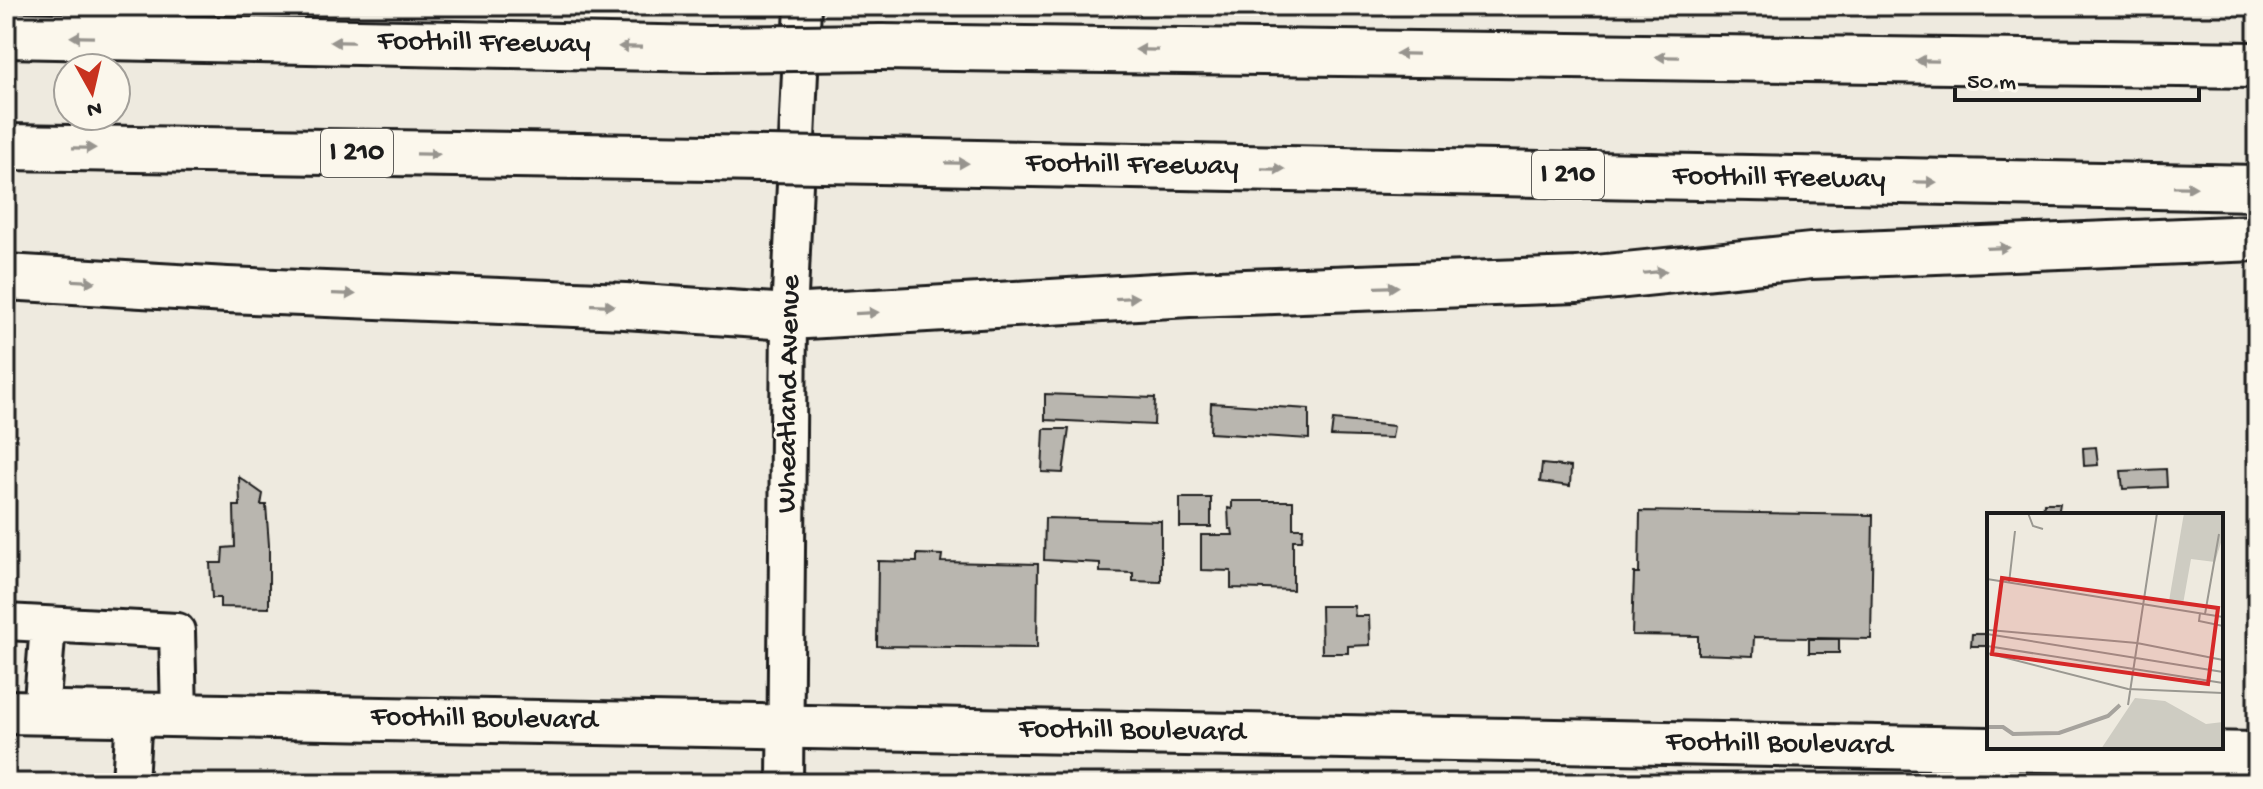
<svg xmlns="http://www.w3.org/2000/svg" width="2263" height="789" font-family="'Gochi Hand',sans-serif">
	<rect width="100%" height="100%" fill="#eeeadf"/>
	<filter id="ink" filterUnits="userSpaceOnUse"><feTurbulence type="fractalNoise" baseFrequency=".0125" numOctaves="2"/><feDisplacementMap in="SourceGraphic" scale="16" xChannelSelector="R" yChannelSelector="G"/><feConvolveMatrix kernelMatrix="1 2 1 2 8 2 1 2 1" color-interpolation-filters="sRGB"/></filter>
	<g filter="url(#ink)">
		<path fill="#b9b6af" stroke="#1c1c1c" stroke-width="2" d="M1045 394 1155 398 1154 425 1045 420Z
			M1211 403 1309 409V439L1210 433Z
			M1333 420 1394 426 1392 438 1331 436Z
			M1044 429H1069L1063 473 1042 472Z
			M2096 447 2098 465 2084 466 2083 448Z
			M1542 464 1571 467 1570 486 1540 482Z
			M2166 469 2167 487 2123 489 2121 471Z
			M239 477 263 494 261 505H266L269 545V608L220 607V598H212L210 563H222L223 548 235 547 234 506H240Z
			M1180 498H1211V527H1180Z
			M1232 501H1293V528H1303L1302 540H1293V590L1231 588V571L1201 570V535H1233L1232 529H1229L1228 508 1232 509Z
			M2044 503H2060L2058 515H2043Z
			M1640 511 1873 515 1871 639 1754 637 1753 656 1698 654V636L1632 635 1634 573H1639Z
			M1045 518 1161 521V582L1133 581V573L1100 572V563L1044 560Z
			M917 554 942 555 941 562 1038 564 1037 648 877 646 878 561 917 562Z
			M1321 606H1354L1355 616H1369L1370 645 1348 646V653H1322Z
			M1972 634H1989V646H1971Z
			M1809 639H1839V653H1809Z"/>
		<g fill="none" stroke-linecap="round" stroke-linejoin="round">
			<g stroke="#1c1c1c" stroke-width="40">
				<path id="minor" d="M6 622 177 631 179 715
					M41 713 48 625
					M130 783 134 714
					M785 783 789 317 803 6
					M2183 783 2186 753"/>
			</g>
			<g stroke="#1c1c1c" stroke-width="48">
				<path id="major" d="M6 712 2257 754"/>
			</g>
			<g stroke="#1c1c1c" stroke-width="50">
				<path id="highway" d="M6 35 708 49
					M881 47 2257 65
					M6 147 708 158
					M879 161 2257 188
					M6 277 227 290 625 306 789 317 1189 294 1577 280 1811 256 2257 238"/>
			</g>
			<use href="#minor" stroke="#fbf7ec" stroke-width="34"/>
			<use href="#major" stroke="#fbf7ec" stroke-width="42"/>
			<use href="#highway" stroke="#fbf7ec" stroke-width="44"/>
			<g stroke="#1c1c1c" stroke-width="50" stroke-linecap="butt">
				<path id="highway-bridge" d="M708 49 881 47
					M708 158 879 161"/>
			</g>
			<use href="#highway-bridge" stroke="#fbf7ec" stroke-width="44"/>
		</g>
		<defs><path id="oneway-solid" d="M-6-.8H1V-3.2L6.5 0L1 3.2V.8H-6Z" transform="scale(2)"/></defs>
		<g fill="#97948e">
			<use href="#oneway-solid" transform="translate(82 37) rotate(-179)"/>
			<use href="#oneway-solid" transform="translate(342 42) rotate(-179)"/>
			<use href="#oneway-solid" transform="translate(630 47) rotate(-179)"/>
			<use href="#oneway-solid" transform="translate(1147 50) rotate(-179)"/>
			<use href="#oneway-solid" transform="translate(1407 54) rotate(-179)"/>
			<use href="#oneway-solid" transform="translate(1667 57) rotate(-179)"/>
			<use href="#oneway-solid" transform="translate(1927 61) rotate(-179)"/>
			<use href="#oneway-solid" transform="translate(84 148) rotate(1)"/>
			<use href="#oneway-solid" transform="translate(428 154) rotate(1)"/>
			<use href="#oneway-solid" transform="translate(957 163) rotate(1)"/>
			<use href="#oneway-solid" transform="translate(1273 169) rotate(1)"/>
			<use href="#oneway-solid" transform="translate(1925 182) rotate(1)"/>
			<use href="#oneway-solid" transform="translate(2185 187) rotate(1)"/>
			<use href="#oneway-solid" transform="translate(1998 248) rotate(-2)"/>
			<use href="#oneway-solid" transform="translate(1655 272) rotate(-6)"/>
			<use href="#oneway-solid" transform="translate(84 281) rotate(3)"/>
			<use href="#oneway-solid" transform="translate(1387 287) rotate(-2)"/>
			<use href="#oneway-solid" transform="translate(344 294) rotate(2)"/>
			<use href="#oneway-solid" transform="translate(1127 298) rotate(-3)"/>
			<use href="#oneway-solid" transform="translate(603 305) rotate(2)"/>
			<use href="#oneway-solid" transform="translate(867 313) rotate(-3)"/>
		</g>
	</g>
	<g text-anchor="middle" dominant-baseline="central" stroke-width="6" stroke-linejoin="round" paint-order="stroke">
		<g fill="#fbf7ec" stroke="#5f5e5a" stroke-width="2">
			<rect x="321" y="129" width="72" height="48" rx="6"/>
			<rect x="1532" y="151" width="72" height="48" rx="6"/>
		</g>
		<g font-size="28" font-weight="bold" fill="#1c1c1c">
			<text x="357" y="153">I 210</text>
			<text x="1568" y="175">I 210</text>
		</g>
		<g font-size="30" fill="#1c1c1c" stroke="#fbf7ec">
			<text transform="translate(484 44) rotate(1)">Foothill Freeway</text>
			<text transform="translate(1132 166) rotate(1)">Foothill Freeway</text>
			<text transform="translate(1779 179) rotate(1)">Foothill Freeway</text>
			<text transform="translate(790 394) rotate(-89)">Wheatland Avenue</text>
			<text transform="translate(484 720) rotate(1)">Foothill Boulevard</text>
			<text transform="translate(1132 732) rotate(1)">Foothill Boulevard</text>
			<text transform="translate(1779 745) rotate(1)">Foothill Boulevard</text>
		</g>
	</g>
	<g transform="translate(1987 513)">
		<rect width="236" height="236" fill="#eeeadf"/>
		<path d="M197 0H236V23L228 49 204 46 196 91 182 88ZM148 185 178 188 219 211 236 209V236H114Z" fill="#ceccc2"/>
		<path fill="none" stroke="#a6a39d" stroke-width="4" d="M0 214H16L26 221 72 220 121 203 133 192"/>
		<path fill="none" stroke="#9a9891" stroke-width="2" d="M41 0 46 13 56 16M0 66 236 104M22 70 28 18M213 100 212 108 236 113M218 101 232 21M2 117 150 130 236 147M0 121 236 159M0 133 236 170M0 140 141 176 236 180M141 192 170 0"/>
		<path fill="#d62828" fill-opacity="0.15" stroke="#d62828" stroke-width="4" d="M15 65 231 95 221 171 5 141Z"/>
		<rect width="236" height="236" fill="none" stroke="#1c1c1c" stroke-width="4"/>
	</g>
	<rect width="2263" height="789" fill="none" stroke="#fbf7ec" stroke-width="32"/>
	<rect x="16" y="16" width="2231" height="757" fill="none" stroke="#1c1c1c" stroke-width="3" filter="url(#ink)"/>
	<g transform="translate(92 92) rotate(172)"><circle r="38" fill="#fbf7ec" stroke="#a29f99" stroke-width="2"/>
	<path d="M0-6L14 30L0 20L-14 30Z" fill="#c8321e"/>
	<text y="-12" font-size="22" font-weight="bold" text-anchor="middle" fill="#1c1c1c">N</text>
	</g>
	<path d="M1955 88v12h244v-12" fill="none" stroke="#1c1c1c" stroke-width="4"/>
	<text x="1967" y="88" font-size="24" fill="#1c1c1c" stroke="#fbf7ec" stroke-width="6" paint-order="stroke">50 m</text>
</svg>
